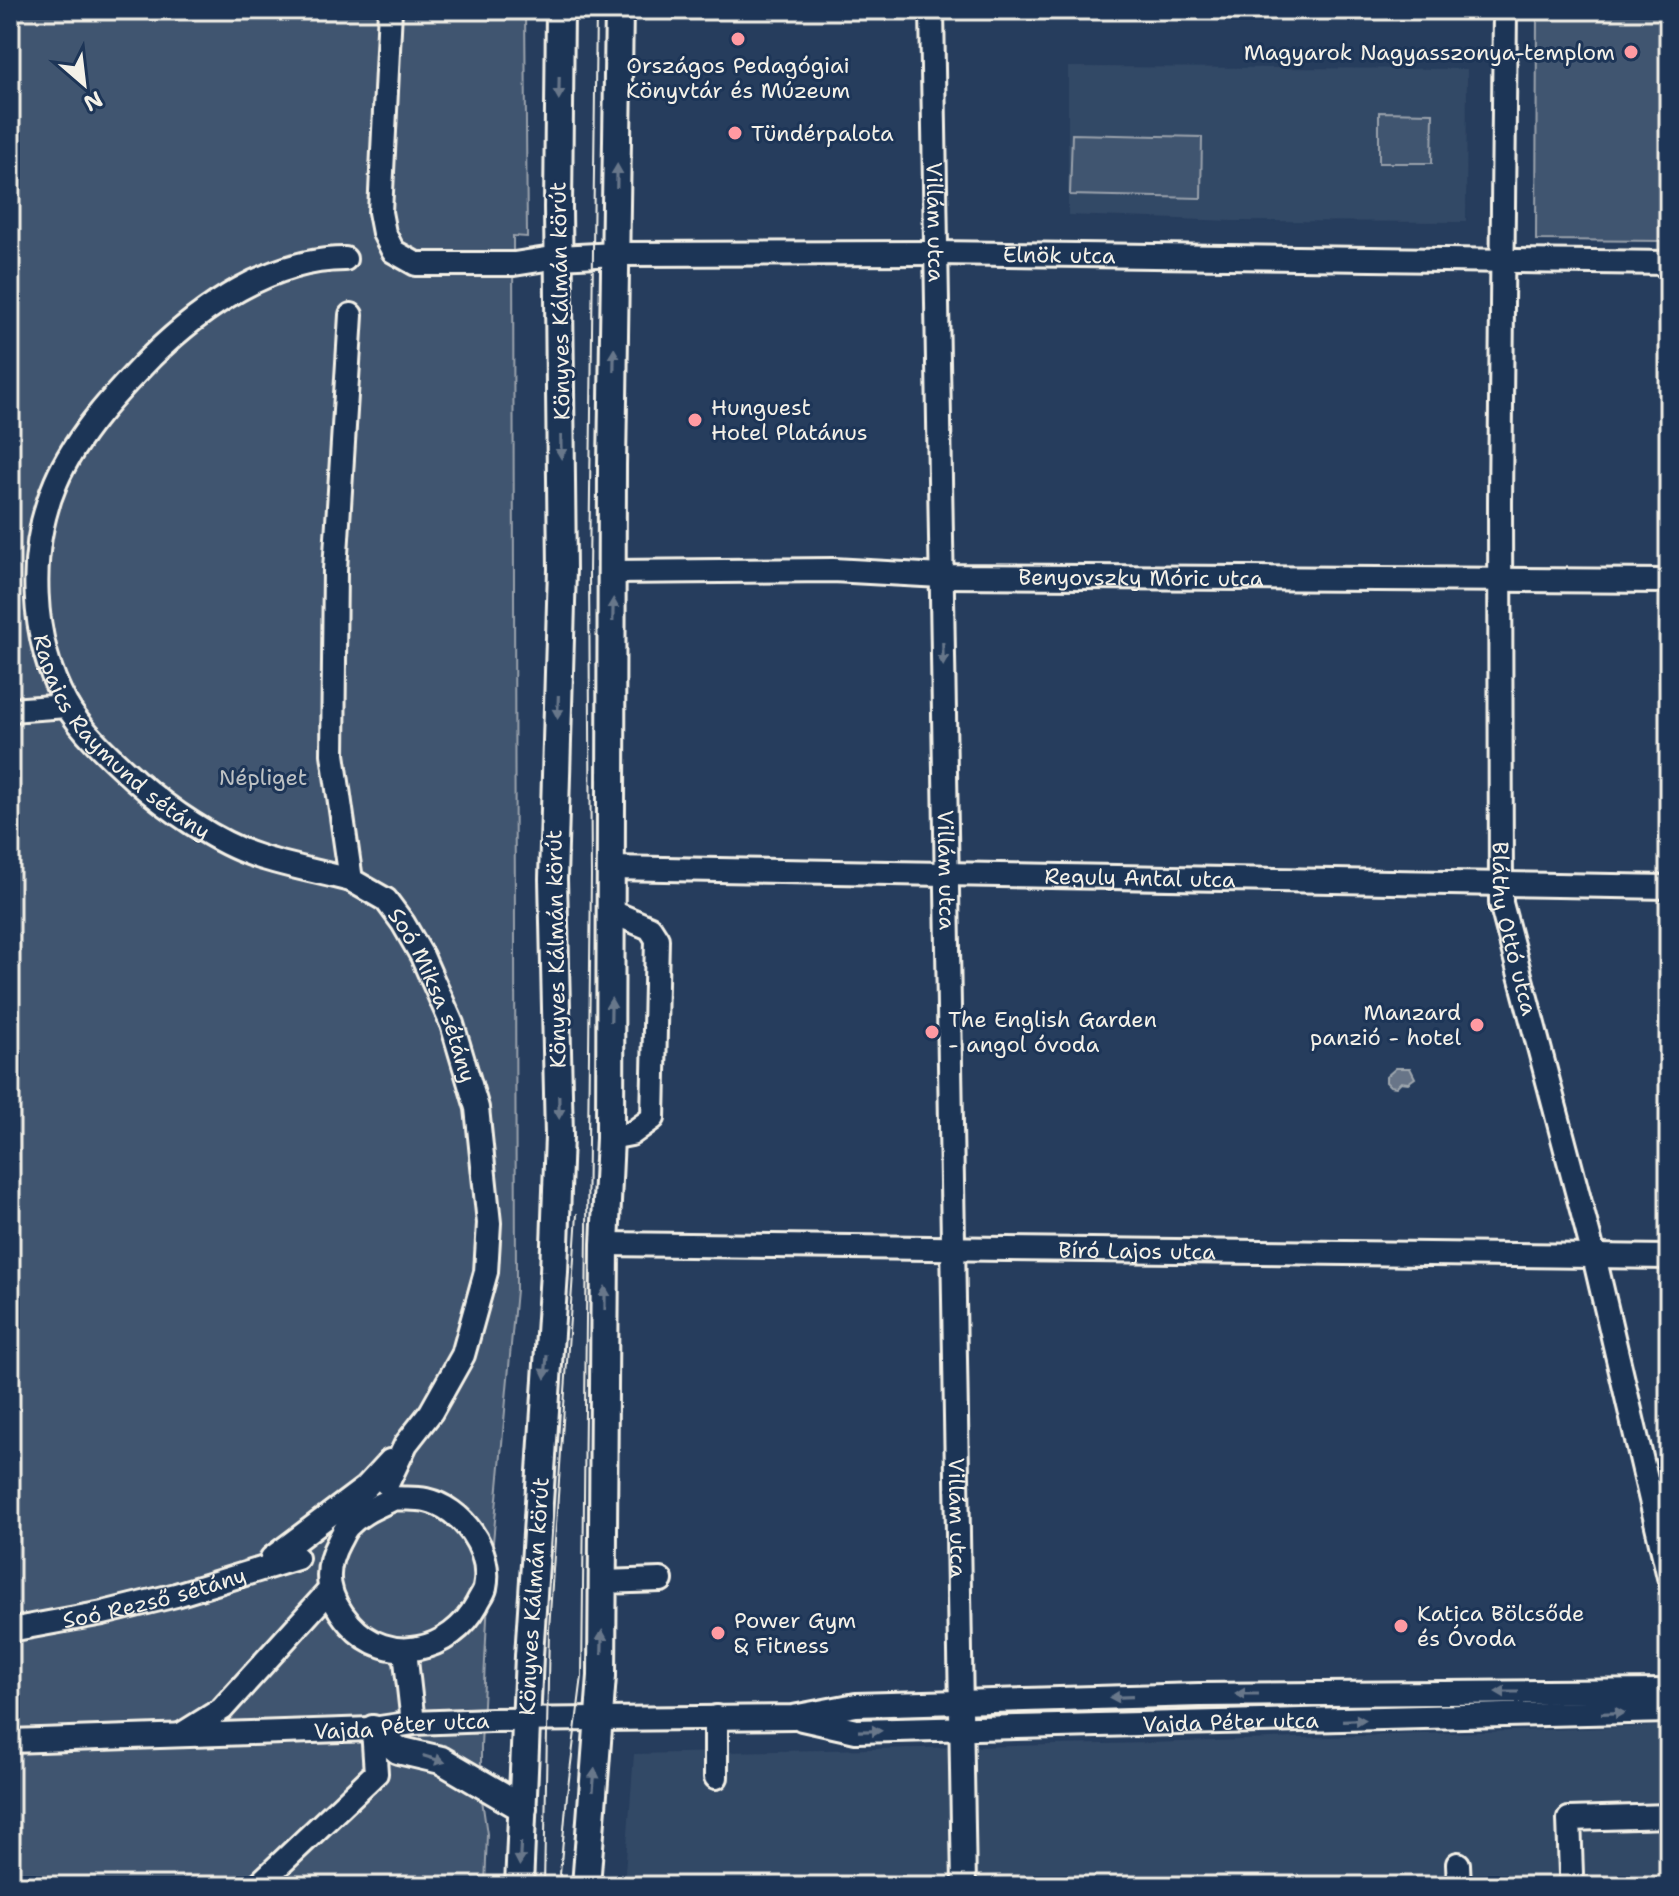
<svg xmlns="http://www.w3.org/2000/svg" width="1679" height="1896" font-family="'Shantell Sans',sans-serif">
	<rect width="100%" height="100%" fill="#263d5d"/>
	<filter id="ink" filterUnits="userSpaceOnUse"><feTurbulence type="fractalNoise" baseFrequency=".0125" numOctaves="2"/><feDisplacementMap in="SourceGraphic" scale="16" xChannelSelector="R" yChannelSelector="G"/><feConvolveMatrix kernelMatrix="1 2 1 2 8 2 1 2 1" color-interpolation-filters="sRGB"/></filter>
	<g filter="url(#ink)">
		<path fill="#334966" d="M1068 67 1467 69 1466 222 1233 221 1068 215Z
			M1666 1726 1669 1736V1886H624L634 1754 1151 1743Z"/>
		<path fill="#40546f" stroke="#9aa2ac" stroke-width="2" d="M10 10H525L527 237 513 236 516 1290 488 1597 481 1746V1793L487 1834 485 1886H10Z
			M1537 10H1669V241L1536 240Z
			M1379 112 1433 113 1432 163H1379Z
			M1072 134 1202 137 1201 198 1070 195Z"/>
		<path fill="#677588" stroke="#9fa7ae" stroke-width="2" d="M1396 1068H1410L1415 1078 1408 1083 1401 1082 1396 1087 1390 1086 1386 1082V1077Z"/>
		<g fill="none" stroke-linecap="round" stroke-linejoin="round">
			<g stroke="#f4f1e8" stroke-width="28">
				<g id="minor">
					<path id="s1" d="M390 10 380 212 384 233 393 251 416 264H514L559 257 616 254 937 253 1669 263"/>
					<path id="s2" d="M932 10 964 1886"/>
					<path id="s3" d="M1505 10 1500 503 1501 903 1594 1256 1669 1577"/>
					<path id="s4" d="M345 259C271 259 202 307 151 357 116 393 76 435 56 482 27 550 30 638 66 704 81 731 112 759 135 780 168 809 215 842 257 856 287 866 320 872 351 880"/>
					<path id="s5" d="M351 315 335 570 333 754 351 880 386 900 403 923 422 956 452 1024 477 1108 489 1223 486 1272 463 1355 431 1412 406 1444 387 1484"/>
					<path id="s6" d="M613 572 833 570 941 576 1669 581"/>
					<path d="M10 710 67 706"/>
					<path id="s7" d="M610 868 1669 887"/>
					<path d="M610 1138 631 1134 653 1118 657 939 650 928 612 912"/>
					<path id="s8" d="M605 1244 1669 1257"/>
					<path d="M395 1498C405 1499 416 1498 426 1500 462 1508 493 1550 485 1588 484 1593 479 1599 477 1604 451 1652 388 1667 350 1624 327 1598 322 1572 339 1541 342 1536 344 1530 348 1526 361 1512 379 1506 395 1498Z"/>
					<path d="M272 1558 365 1488 390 1461"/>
					<path d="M603 1582 661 1580"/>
					<path id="s9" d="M10 1630 103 1613 176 1595 297 1558"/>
					<path d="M405 1651 413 1723"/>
					<path d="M716 1717V1777"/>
					<path id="s10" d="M802 1719 856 1731 1669 1711"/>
					<path d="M182 1734 222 1709 329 1591"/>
					<path id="s11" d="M10 1741 373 1729 413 1723 491 1720 793 1717 856 1705 1199 1695 1669 1691"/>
					<path d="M1458 1864 1459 1886"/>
					<path d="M1571 1874 1569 1819 1669 1816"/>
					<path d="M257 1886 376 1773 373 1729"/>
				</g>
			</g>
			<g stroke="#f4f1e8" stroke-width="32">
				<g id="major">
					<path d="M373 1729 398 1750 441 1760 523 1808"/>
					<path id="s12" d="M519 1886 529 1656 554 1272 559 1136 553 879 562 569 558 207 560 10"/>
					<path d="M586 1886 602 1676 605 1244 610 1138 612 466 619 10"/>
				</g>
			</g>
			<use href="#minor" stroke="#1d3557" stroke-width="22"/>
			<use href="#major" stroke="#1d3557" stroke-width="26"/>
			<path stroke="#f4f1e8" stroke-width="2" d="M544 1886 549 1629 577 1214
				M559 1886 567 1795 582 1676 591 876 589 573 596 10"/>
		</g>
		<defs><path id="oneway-solid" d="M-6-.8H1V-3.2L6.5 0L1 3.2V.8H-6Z" transform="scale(2)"/></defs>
		<g fill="#68778a">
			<use href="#oneway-solid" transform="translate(559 88) rotate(91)"/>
			<use href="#oneway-solid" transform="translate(617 176) rotate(-89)"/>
			<use href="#oneway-solid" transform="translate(614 360) rotate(-89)"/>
			<use href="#oneway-solid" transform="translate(561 447) rotate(89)"/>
			<use href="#oneway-solid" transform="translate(613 610) rotate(-89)"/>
			<use href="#oneway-solid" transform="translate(943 654) rotate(89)"/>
			<use href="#oneway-solid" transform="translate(558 707) rotate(92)"/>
			<use href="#oneway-solid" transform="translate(611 1010) rotate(-89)"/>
			<use href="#oneway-solid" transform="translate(559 1107) rotate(89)"/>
			<use href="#oneway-solid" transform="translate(605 1298) rotate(-90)"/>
			<use href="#oneway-solid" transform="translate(546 1367) rotate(95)"/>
			<use href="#oneway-solid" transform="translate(602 1642) rotate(-89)"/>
			<use href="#oneway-solid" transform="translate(1507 1692) rotate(180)"/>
			<use href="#oneway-solid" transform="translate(1247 1694) rotate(180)"/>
			<use href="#oneway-solid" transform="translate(1121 1697) rotate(178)"/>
			<use href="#oneway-solid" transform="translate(1613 1713) rotate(-2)"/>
			<use href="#oneway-solid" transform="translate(1354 1720) rotate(-2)"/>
			<use href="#oneway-solid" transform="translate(870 1731) rotate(-1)"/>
			<use href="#oneway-solid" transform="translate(434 1759) rotate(17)"/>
			<use href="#oneway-solid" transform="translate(594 1780) rotate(-85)"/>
			<use href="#oneway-solid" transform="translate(520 1854) rotate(93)"/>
		</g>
	</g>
	<g fill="#ff9aa2" stroke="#1d3557" stroke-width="3">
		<circle cx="738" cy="39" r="8"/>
		<circle cx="1631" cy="52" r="8"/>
		<circle cx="735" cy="133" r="8"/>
		<circle cx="695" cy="420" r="8"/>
		<circle cx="1477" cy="1025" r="8"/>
		<circle cx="932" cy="1032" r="8"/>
		<circle cx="1401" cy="1626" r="8"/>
		<circle cx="718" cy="1633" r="8"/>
	</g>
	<g text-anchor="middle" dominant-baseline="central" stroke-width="6" stroke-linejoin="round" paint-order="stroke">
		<g font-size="22" fill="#f4f1e8" stroke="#1d3557" text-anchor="start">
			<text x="1615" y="52" text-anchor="end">Magyarok Nagyasszonya-templom</text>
			<text x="738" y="65" text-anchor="middle">Országos Pedagógiai<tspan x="738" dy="25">Könyvtár és Múzeum</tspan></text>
			<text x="751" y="133">Tündérpalota</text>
			<text x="711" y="407">Hunguest<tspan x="711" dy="25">Hotel Platánus</tspan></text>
			<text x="1461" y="1012" text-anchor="end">Manzard<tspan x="1461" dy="25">panzió - hotel</tspan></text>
			<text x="948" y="1019">The English Garden<tspan x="948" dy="25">- angol óvoda</tspan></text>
			<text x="1417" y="1613">Katica Bölcsőde<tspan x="1417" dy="25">és Óvoda</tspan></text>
			<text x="734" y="1620">Power Gym<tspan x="734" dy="25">&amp; Fitness</tspan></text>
		</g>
		<g font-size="22" fill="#f4f1e8" stroke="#1d3557">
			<text stroke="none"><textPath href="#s2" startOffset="212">Villám utca</textPath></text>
			<text stroke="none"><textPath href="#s1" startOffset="914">Elnök utca</textPath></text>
			<text transform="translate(560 301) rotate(-91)">Könyves Kálmán körút</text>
			<text stroke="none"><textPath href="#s6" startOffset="528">Benyovszky Móric utca</textPath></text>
			<text stroke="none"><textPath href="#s4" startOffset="670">Rapaics Raymund sétány</textPath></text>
			<text stroke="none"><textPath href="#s2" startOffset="860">Villám utca</textPath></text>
			<text stroke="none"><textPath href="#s7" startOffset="530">Reguly Antal utca</textPath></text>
			<text stroke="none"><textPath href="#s3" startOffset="920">Bláthy Ottó utca</textPath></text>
			<text transform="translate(556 949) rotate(-91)">Könyves Kálmán körút</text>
			<text stroke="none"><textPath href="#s5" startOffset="714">Soó Miksa sétány</textPath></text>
			<text stroke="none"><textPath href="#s8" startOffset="532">Bíró Lajos utca</textPath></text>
			<text stroke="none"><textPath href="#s2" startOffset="1508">Villám utca</textPath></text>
			<text stroke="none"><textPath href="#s9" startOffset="148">Soó Rezső sétány</textPath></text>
			<text stroke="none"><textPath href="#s12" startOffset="290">Könyves Kálmán körút</textPath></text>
			<text stroke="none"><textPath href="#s10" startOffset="430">Vajda Péter utca</textPath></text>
			<text stroke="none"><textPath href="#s11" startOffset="392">Vajda Péter utca</textPath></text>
		</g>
		<g font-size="22" fill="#bec2c4" stroke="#1d3557">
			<text x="263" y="777">Népliget</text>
		</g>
	</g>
	<rect width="1679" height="1896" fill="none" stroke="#1d3557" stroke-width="40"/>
	<rect x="20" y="20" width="1639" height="1856" fill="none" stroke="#f4f1e8" stroke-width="3" filter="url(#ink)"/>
	<g transform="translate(84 84) rotate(152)" stroke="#1d3557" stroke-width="6" paint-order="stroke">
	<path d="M0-6L14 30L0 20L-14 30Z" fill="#f4f1e8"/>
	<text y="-12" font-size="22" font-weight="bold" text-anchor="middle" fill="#f4f1e8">N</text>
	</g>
</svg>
